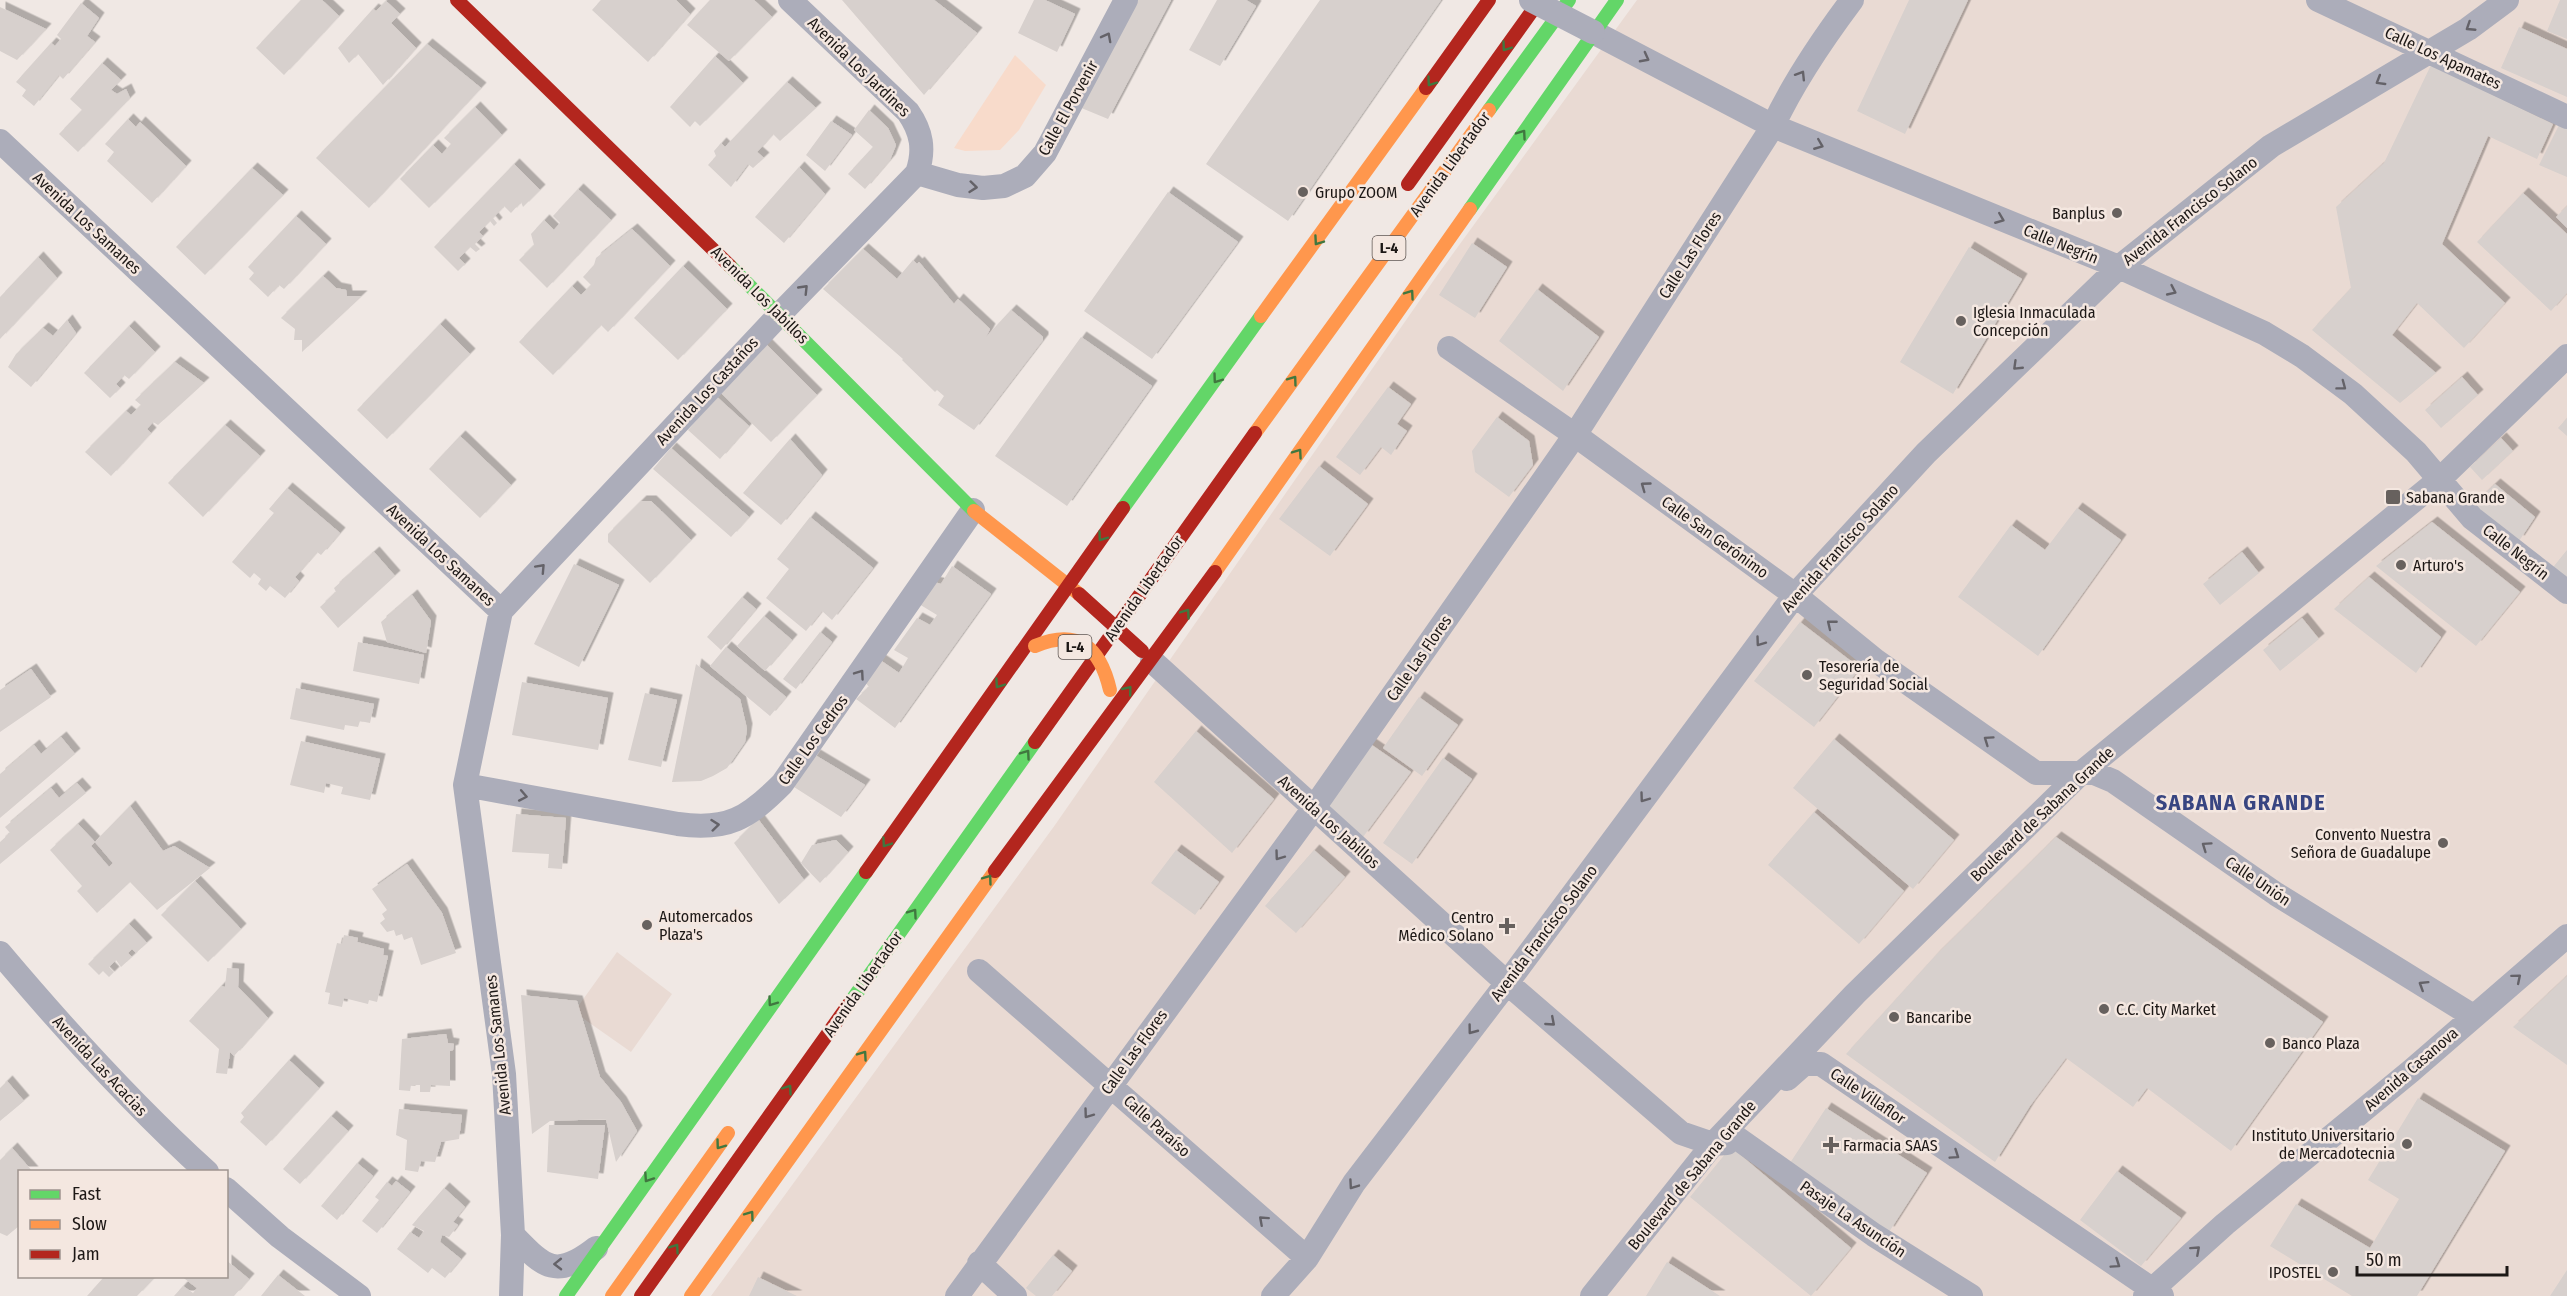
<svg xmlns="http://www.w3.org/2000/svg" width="2567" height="1296" font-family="'Fira Sans Condensed',sans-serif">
	<defs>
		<filter id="shadow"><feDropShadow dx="5.5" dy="-5.5" stdDeviation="0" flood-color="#0004"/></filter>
	</defs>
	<rect width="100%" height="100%" fill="#f0e8e4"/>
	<path fill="#e9dad3" d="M1637 0H2567V1296H711L1055 825 1436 277Z
		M617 952 672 994 631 1052 574 1012Z"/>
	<path fill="#f8dbcb" d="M1015 55 1046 85 1019 130 1000 150 965 151 954 148Z"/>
	<path fill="#d7d0cd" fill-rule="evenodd" filter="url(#shadow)" d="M301 0H322L339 16 284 75 256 48Z
		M601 0H676L690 14 648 62 592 10Z
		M710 0H754L772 17 729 61 687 25Z
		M842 0H934L977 33 924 95Z
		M1034 0H1045L1075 14 1057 52 1018 33Z
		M1135 0H1171L1108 119 1079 107Z
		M1217 0H1246L1256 6 1220 66 1189 50Z
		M1320 0H1441L1288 221 1206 164Z
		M1909 0H1968L1905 134 1857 111Z
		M2560 0H2567V39L2547 31Z
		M386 1 400 14 391 23 416 48 383 85 358 54 349 63 338 48 373 9 376 11Z
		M81 3 99 18 87 36 95 42 63 79 59 75 34 106 22 96 26 90 16 82 51 43 55 46 61 39 57 35Z
		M0 7 46 29 17 60 0 51Z
		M2519 27 2567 49V97L2501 68Z
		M427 44 481 88 369 208 316 158Z
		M715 56 743 83 700 126 695 121 690 127 670 107Z
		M102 63 121 80 111 90 117 94 126 89 130 98 78 152 59 134 82 110 70 99Z
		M2431 65 2553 124 2537 159 2488 136 2442 244 2505 303 2464 348 2417 303 2392 335 2436 373 2400 403 2312 330 2351 288 2336 207 2384 163Z
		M787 82 816 108 780 141 773 134 757 152 764 158 753 168 748 164 731 187 708 165 716 156 714 151 721 143 725 147Z
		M475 107 502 135 429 208 400 179 433 145 442 154 451 144 444 138Z
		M869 110 888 128 896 145 890 160 865 189 848 174 873 147 854 130Z
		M128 119 136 127 140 122 186 166 152 203 107 161 114 152 105 144Z
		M831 121 852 135 825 171 806 155Z
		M2559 125 2567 129V177L2539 165Z
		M514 164 540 190 523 207 521 202 511 213 504 206 493 218 497 223 494 226 490 221 479 232 483 236 475 244 480 249 476 252 470 247 459 258 465 264 458 271 434 247Z
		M799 167 825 194 784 243 755 217Z
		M252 168 283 195 205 275 176 247Z
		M578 189 611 220 547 288 519 260 534 245 531 234 544 220 554 230 560 223 553 216Z
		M1168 192 1238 242 1152 359 1084 311Z
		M2523 193 2567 234V293L2551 311 2477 242Z
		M2567 206V228L2556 217Z
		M296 216 326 244 284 289 279 285 268 297 249 279 254 273 248 267Z
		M632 229 670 266 608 332 601 325 553 375 519 342 572 286 581 295 591 285 583 277 594 265 596 258Z
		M1472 243 1507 267 1475 318 1439 295Z
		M1969 247 2022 279 1953 394 1900 362Z
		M863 249 897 279 913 260 917 264 919 262 954 304 958 299 990 329 986 337 1011 310 1043 337V340L974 430 938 405 944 396 937 390 935 392 902 360 903 359 823 289Z
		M38 257 57 278 0 339V297Z
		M683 266 727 309 678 360 634 318Z
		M323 276 336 288 346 290 347 296H362L302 352V340H294L295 329 281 318Z
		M1537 289 1599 337 1563 391 1499 341Z
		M67 320 76 333 31 387 8 367 16 354 43 328 53 336Z
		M440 324 470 354 387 439 357 410Z
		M129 326 155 352 129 379 124 375 116 384 120 388 110 398 84 373Z
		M1081 337 1152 386 1067 506 995 456Z
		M763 341 817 395 771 442 717 389Z
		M175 362 204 383 158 425 153 422 147 429 151 433 111 476 85 452 126 411 131 415 141 405 135 400Z
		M2462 377 2478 395 2441 428 2425 410Z
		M1388 387 1411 404 1397 424 1407 431 1391 455 1381 447 1360 475 1336 457Z
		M717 397 749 426 720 459 688 430Z
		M1497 417 1529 441 1533 465 1509 497 1475 472 1472 451Z
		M2567 418V436L2558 428Z
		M225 425 260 456 203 517 168 483Z
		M460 436 511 485 480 518 429 469Z
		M2501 438 2513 451 2482 480 2470 467Z
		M790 439 822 475 781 525 743 493Z
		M671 448 749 517 731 537 653 469Z
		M1319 466 1368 504 1330 556 1279 519Z
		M2495 484 2535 517 2519 541 2473 505Z
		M287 488 340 533 321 555 317 552 295 577 299 581 285 598 270 586 266 591 258 584 261 579 254 573 250 578 232 562 274 513 269 509Z
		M641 501H651L691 540 650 583 608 542V534Z
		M2077 508 2121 540 2038 656 1958 597 2011 525 2045 550Z
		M810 517 873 568 832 620 822 611 806 631 766 598 789 569 777 559Z
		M2432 522 2520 592 2476 646 2376 566Z
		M2567 550V582L2550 571Z
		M374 552 395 576 338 628 320 607 336 592 334 588Z
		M2242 552 2259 573 2220 605 2203 584Z
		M574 564 619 585 579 667 534 644Z
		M952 566 991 594 895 728 856 699 869 687 865 682 880 660 899 673 908 658 894 650 917 618 930 625 937 615 919 604 934 582 941 584Z
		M2369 577 2441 637 2416 673 2334 609Z
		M412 595 431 621 426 653 387 642 381 622Z
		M742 597 756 609 721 650 707 637Z
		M764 616 792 640 765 671 737 646Z
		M2302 618 2319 639 2280 671 2263 650Z
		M1800 622 1860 668 1814 727 1754 681Z
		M820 632 832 642 796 689 783 679Z
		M358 642 424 655 419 684 353 671Z
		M726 647 786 697 770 716 710 666Z
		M696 664 740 699 747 729 745 742 727 768 713 776 701 781 672 782Z
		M31 669 51 697 0 732V690Z
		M522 682 608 698 598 750 512 735Z
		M296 688 374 704 370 723 360 721 358 727 345 725 344 730 290 719Z
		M645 693 677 700 661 767 628 760Z
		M1419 697 1458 725 1422 776 1383 748Z
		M1196 731 1274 799 1232 853 1154 782Z
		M61 737 75 754 0 818V774L34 745 41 754Z
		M1834 739 1954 840 1913 889 1793 788Z
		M301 741 380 759 370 800 341 794 343 787 326 783 324 793 290 785Z
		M1366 741 1411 772 1363 837 1323 802Z
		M815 755 865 785 841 817 794 787Z
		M1443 758 1472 779 1412 864 1383 843Z
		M77 783 86 793 0 864V842L10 833 5 827 51 788 59 798Z
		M130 806 163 851 174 846 210 868 157 910 130 882 97 913 77 891 82 886 50 850 78 824 95 842ZM95 842 113 863 109 867 91 846Z
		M1814 812 1904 891 1859 944 1768 865Z
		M516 814 566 818 562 869 548 868 549 854 512 852Z
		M758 819 804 880 779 904 734 843Z
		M2056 837 2323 1022 2231 1151 2147 1088 2133 1107 2066 1058 2030 1106 1995 1162 1846 1054 1936 955Z
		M836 840 848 852 820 883 801 863 812 845Z
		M1176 850 1219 882 1195 915 1151 883Z
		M1314 850 1345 877 1296 933 1265 906Z
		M407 864 442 913 456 953 421 965 412 937 404 940 402 934 396 936 394 930 387 932 380 923 385 919 382 914 387 910 372 889Z
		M195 881 241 929 208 962 161 915Z
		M129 924 147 943 136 953 132 949 128 953 132 957 121 967 116 960 109 967 114 972 109 977 103 971 99 975 88 964Z
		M344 935 358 938 357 942 384 949 383 955 388 956 377 1002 369 1000 368 1004 344 998 342 1007 328 1004 330 993 325 992 337 943 342 944Z
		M227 968 239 969 238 987 268 1018 234 1056 230 1052 227 1074 216 1073 219 1049 189 1021 221 986 225 987Z
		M2567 976V1065L2513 1027Z
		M521 995 577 1001 600 1077 621 1102 637 1131 616 1162 606 1119 550 1121 532 1134Z
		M446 1034 448 1043 454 1044 453 1050 450 1051V1086L431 1085 430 1092H420V1085H411L410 1091 399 1090 402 1039Z
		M289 1060 319 1088 266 1146 240 1122 244 1117 241 1113Z
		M7 1081 24 1101 0 1121V1088Z
		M2418 1098 2505 1151 2417 1296H2352L2270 1246 2296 1204 2370 1248 2399 1199 2368 1180Z
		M1826 1108 1927 1173 1889 1232 1788 1166Z
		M399 1109 462 1115 459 1139 441 1142 435 1162 421 1161 418 1172 405 1170 407 1140 396 1135Z
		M331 1116 348 1131 300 1184 283 1169Z
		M549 1125H605L598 1179 547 1172Z
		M1731 1147 1851 1248 1811 1296 1690 1197Z
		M12 1148 33 1172H20V1225L7 1236 0 1233V1160Z
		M357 1163 373 1176 337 1220 321 1206Z
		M2117 1171 2181 1218 2141 1266 2080 1220Z
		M396 1181 410 1192 377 1233 362 1221 379 1200 375 1197 387 1182 392 1186Z
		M444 1188 465 1207 453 1222 458 1225 449 1237 442 1235 440 1242 461 1259 445 1278 432 1268 428 1273 397 1249 410 1232 419 1238 424 1231 412 1225Z
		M1053 1255 1072 1271 1052 1296H1036L1026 1288Z
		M226 1260 249 1279 234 1296H174L183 1286 193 1293 197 1288 181 1276H226Z
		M1667 1262 1720 1296H1646Z
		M2567 1270V1296H2550Z
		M278 1275 305 1296H261Z
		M105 1276H156L137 1296H87Z
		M758 1277 797 1296H749Z"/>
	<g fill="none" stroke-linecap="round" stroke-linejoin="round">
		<path stroke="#acadba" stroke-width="24" d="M2318 0 2567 117
			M1593 32 1773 126 2119 267 2264 333 2302 356 2353 394 2416 452 2472 518 2567 592
			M0 141 501 611 465 785 504 1074 513 1235 511 1296
			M917 173 958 185 983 188 1004 186 1025 176 1045 153 1126 0
			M1449 348 1575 435 1795 595 1875 660 2036 773H2094L2113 781 2276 894 2473 1016
			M501 611 780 314 917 173C925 150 922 132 908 112L790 0
			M1152 661 1507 983 1681 1133 1713 1144 1727 1143
			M465 785 678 824C728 831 748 818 782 784L973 510
			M0 953C65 1030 132 1104 207 1172
			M979 971 1307 1258
			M1787 1079 1804 1064H1821L2162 1296
			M1737 1138 1874 1235 1971 1296
			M226 1189 280 1237 359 1296
			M513 1235C544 1267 555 1280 596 1248
			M979 1263 1015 1296
			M957 1296 1313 809 1575 435 1773 126C1794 81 1822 40 1852 0
			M1273 1296 1307 1258 1354 1183 1507 983 1795 595 1926 453 2119 267 2271 146 2468 29 2507 0
			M1592 1296 1713 1144 1855 994 2081 773 2440 479 2567 356
			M2145 1296 2225 1224 2411 1071 2567 936"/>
		<path stroke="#63d668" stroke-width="14" d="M1489 110 1569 0
			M1470 209 1617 0
			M730 266 974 511
			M1123 508 1261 316
			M849 1004 1035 742
			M566 1296 866 872"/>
		<path stroke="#ff974d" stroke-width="14" d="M1261 316 1426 88
			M1255 433 1489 110
			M974 511 1079 594
			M1215 572 1470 209
			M612 1296 728 1133
			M691 1296 995 871"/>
		<path stroke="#b3261e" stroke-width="14" d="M457 0 730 266
			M1426 88 1489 0
			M1408 184 1540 0
			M1035 742 1255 433
			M995 871 1215 572
			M866 872 1123 508
			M641 1296 849 1004"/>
		<path stroke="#acadba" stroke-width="24" d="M1531 0 1593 32"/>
		<path stroke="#ff974d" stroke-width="14" d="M1035 646C1078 628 1100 647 1110 690"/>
		<path stroke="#b3261e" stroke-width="14" d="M1079 594 1142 651"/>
	</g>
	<defs><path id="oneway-chevron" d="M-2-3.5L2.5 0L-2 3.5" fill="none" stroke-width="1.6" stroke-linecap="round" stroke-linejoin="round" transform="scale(1.5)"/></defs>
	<g stroke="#646268">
		<use href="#oneway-chevron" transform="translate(2470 27) rotate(147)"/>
		<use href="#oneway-chevron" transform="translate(1107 37) rotate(-62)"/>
		<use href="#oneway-chevron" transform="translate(1645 58) rotate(28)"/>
		<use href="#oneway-chevron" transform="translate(1801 75) rotate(-58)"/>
		<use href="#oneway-chevron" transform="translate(2380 81) rotate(149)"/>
		<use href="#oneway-chevron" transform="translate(1819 145) rotate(22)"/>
		<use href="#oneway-chevron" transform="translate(973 187) rotate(6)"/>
		<use href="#oneway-chevron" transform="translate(2000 219) rotate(22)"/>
		<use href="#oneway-chevron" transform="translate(804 289) rotate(-46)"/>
		<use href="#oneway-chevron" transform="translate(2172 291) rotate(25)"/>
		<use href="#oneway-chevron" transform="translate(2017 366) rotate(136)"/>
		<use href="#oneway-chevron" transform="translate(2342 386) rotate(37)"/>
		<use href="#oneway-chevron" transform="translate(1645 486) rotate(-144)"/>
		<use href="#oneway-chevron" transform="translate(541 568) rotate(-47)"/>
		<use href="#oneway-chevron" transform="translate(1831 624) rotate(-141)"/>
		<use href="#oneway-chevron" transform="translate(1760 642) rotate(126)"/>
		<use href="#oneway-chevron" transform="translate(860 674) rotate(-55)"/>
		<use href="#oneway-chevron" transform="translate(1988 740) rotate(-145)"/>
		<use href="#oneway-chevron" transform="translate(523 796) rotate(11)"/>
		<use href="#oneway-chevron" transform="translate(1644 798) rotate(126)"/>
		<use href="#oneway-chevron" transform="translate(715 825) rotate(-6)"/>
		<use href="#oneway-chevron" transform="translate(2206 846) rotate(-145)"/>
		<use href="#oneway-chevron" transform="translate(1279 856) rotate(126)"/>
		<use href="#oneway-chevron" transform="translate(2517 978) rotate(-40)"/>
		<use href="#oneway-chevron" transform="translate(2423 985) rotate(-148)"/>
		<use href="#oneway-chevron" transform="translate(1551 1022) rotate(41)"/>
		<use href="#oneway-chevron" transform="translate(1472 1030) rotate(127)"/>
		<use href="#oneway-chevron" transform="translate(1088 1114) rotate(126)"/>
		<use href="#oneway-chevron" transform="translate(1955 1155) rotate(34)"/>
		<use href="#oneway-chevron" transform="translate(1353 1185) rotate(125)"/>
		<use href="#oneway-chevron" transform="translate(1263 1220) rotate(-138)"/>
		<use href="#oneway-chevron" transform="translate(2196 1250) rotate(-42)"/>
		<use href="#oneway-chevron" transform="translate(558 1264) rotate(179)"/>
		<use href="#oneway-chevron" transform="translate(2116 1264) rotate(34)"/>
	</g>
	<g stroke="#40773f">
		<use href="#oneway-chevron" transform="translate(1506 47) rotate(126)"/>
		<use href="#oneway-chevron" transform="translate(1431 82) rotate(125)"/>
		<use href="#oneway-chevron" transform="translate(1522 134) rotate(-55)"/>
		<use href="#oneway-chevron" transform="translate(1318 241) rotate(125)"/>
		<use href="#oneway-chevron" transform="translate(1410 294) rotate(-55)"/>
		<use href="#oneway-chevron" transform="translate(1217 379) rotate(126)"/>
		<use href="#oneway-chevron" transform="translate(1293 380) rotate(-54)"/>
		<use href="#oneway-chevron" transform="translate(1298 453) rotate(-55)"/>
		<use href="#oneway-chevron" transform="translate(1102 537) rotate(126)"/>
		<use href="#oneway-chevron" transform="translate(1186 613) rotate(-55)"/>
		<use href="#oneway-chevron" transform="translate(999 684) rotate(125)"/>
		<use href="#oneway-chevron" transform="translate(1128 690) rotate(-51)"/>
		<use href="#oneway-chevron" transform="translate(1026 754) rotate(-55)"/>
		<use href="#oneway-chevron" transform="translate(886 843) rotate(125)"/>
		<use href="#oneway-chevron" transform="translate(988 879) rotate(-54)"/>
		<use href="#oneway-chevron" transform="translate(913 913) rotate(-55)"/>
		<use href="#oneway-chevron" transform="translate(772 1002) rotate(126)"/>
		<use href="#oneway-chevron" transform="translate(863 1055) rotate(-55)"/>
		<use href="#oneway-chevron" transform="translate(788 1089) rotate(-55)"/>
		<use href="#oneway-chevron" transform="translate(720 1145) rotate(126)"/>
		<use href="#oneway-chevron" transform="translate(648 1178) rotate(124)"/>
		<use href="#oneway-chevron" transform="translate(750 1215) rotate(-54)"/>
		<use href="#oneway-chevron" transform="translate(675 1248) rotate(-55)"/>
	</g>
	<g fill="#67615e" stroke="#f4e7e0" stroke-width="2">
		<circle cx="1303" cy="192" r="6"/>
		<circle cx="2117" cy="213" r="6"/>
		<circle cx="1961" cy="321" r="6"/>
		<rect x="2385" y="489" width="16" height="16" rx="3"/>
		<circle cx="2401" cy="565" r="6"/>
		<circle cx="1807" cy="675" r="6"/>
		<circle cx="2443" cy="843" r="6"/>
		<circle cx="647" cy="925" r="6"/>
		<path d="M1504 917h6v6h6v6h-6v6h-6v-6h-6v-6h6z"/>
		<circle cx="2104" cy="1009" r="6"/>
		<circle cx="1894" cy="1017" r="6"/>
		<circle cx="2270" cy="1043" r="6"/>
		<circle cx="2407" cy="1144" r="6"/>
		<path d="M1828 1136h6v6h6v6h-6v6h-6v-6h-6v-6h6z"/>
		<circle cx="2333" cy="1272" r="6"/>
	</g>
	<g text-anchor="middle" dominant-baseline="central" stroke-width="5" stroke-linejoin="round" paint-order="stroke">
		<g fill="#f4e7e0" stroke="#5e5653" stroke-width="1.5">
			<rect x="1372.5" y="236" width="33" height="24" rx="4.5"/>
			<rect x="1058.5" y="635" width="33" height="24" rx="4.5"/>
		</g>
		<g font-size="15" font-weight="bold" fill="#1d1816">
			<text x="1389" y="248">L-4</text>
			<text x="1075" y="647">L-4</text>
		</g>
		<g font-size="16" fill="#1d1816" stroke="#f4e7e0">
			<text transform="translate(2443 58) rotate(25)">Calle Los Apamates</text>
			<text transform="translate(859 67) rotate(44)">Avenida Los Jardines</text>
			<text transform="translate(1068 108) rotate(-61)">Calle El Porvenir</text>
			<text transform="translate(1450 164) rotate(-54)">Avenida Libertador</text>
			<text transform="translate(2190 211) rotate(-38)">Avenida Francisco Solano</text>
			<text transform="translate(87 223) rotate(43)">Avenida Los Samanes</text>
			<text transform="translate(2061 244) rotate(22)">Calle Negrín</text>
			<text transform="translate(1690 255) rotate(-57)">Calle Las Flores</text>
			<text transform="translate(760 295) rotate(45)">Avenida Los Jabillos</text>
			<text transform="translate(707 391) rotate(-47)">Avenida Los Castaños</text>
			<text transform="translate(1715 537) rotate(36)">Calle San Gerónimo</text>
			<text transform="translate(1840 548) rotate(-48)">Avenida Francisco Solano</text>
			<text transform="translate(2516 552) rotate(38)">Calle Negrín</text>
			<text transform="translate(441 555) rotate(43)">Avenida Los Samanes</text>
			<text transform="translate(1144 588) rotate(-55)">Avenida Libertador</text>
			<text transform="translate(1419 658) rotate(-55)">Calle Las Flores</text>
			<text transform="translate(813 740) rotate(-54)">Calle Los Cedros</text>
			<text transform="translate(2042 814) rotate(-43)">Boulevard de Sabana Grande</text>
			<text transform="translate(1329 822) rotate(42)">Avenida Los Jabillos</text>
			<text transform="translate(2258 881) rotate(34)">Calle Unión</text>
			<text transform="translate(1544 933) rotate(-53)">Avenida Francisco Solano</text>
			<text transform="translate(863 984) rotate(-55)">Avenida Libertador</text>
			<text transform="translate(498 1045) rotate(-96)">Avenida Los Samanes</text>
			<text transform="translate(1134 1052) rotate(-54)">Calle Las Flores</text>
			<text transform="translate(100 1066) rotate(47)">Avenida Las Acacias</text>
			<text transform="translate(2411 1069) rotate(-41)">Avenida Casanova</text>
			<text transform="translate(1868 1096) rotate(34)">Calle Villaflor</text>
			<text transform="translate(1157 1126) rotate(42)">Calle Paraíso</text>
			<text transform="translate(1692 1175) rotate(-50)">Boulevard de Sabana Grande</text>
			<text transform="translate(1853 1219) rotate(34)">Pasaje La Asunción</text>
		</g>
		<g font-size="16" fill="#1d1816" stroke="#f4e7e0" text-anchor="start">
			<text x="1315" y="192">Grupo ZOOM</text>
			<text x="2105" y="213" text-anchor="end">Banplus</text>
			<text x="1973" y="312">Iglesia Inmaculada<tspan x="1973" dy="18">Concepción</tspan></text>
			<text x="2406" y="497">Sabana Grande</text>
			<text x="2413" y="565">Arturo's</text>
			<text x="1819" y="666">Tesorería de<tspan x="1819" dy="18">Seguridad Social</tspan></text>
			<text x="2431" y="834" text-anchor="end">Convento Nuestra<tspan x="2431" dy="18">Señora de Guadalupe</tspan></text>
			<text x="659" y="916">Automercados<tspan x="659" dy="18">Plaza's</tspan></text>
			<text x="1494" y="917" text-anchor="end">Centro<tspan x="1494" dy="18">Médico Solano</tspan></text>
			<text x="2116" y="1009">C.C. City Market</text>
			<text x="1906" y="1017">Bancaribe</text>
			<text x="2282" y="1043">Banco Plaza</text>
			<text x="2395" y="1135" text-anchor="end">Instituto Universitario<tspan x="2395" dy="18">de Mercadotecnia</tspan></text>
			<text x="1843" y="1145">Farmacia SAAS</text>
			<text x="2321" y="1272" text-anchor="end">IPOSTEL</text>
		</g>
		<g font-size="22" font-weight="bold" letter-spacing="1.5" fill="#384581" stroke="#f4e7e0">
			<text x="2241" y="802">SABANA GRANDE</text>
		</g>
	</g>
	<rect x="18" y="1170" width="210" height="108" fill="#f4e7e0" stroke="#9e948f" stroke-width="1.5"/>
	<rect x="30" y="1190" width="30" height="9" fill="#63d668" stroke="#9e948f" stroke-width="1.5"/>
	<text x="72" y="1200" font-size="18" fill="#1d1816">Fast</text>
	<rect x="30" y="1220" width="30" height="9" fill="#ff974d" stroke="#9e948f" stroke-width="1.5"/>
	<text x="72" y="1230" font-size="18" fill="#1d1816">Slow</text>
	<rect x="30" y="1250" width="30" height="9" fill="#b3261e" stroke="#9e948f" stroke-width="1.5"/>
	<text x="72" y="1260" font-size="18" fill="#1d1816">Jam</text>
	<path d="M2357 1266v9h150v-9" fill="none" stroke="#1d1816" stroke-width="3"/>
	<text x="2366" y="1266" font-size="18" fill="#1d1816" stroke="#f4e7e0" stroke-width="4.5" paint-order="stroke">50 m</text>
</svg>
